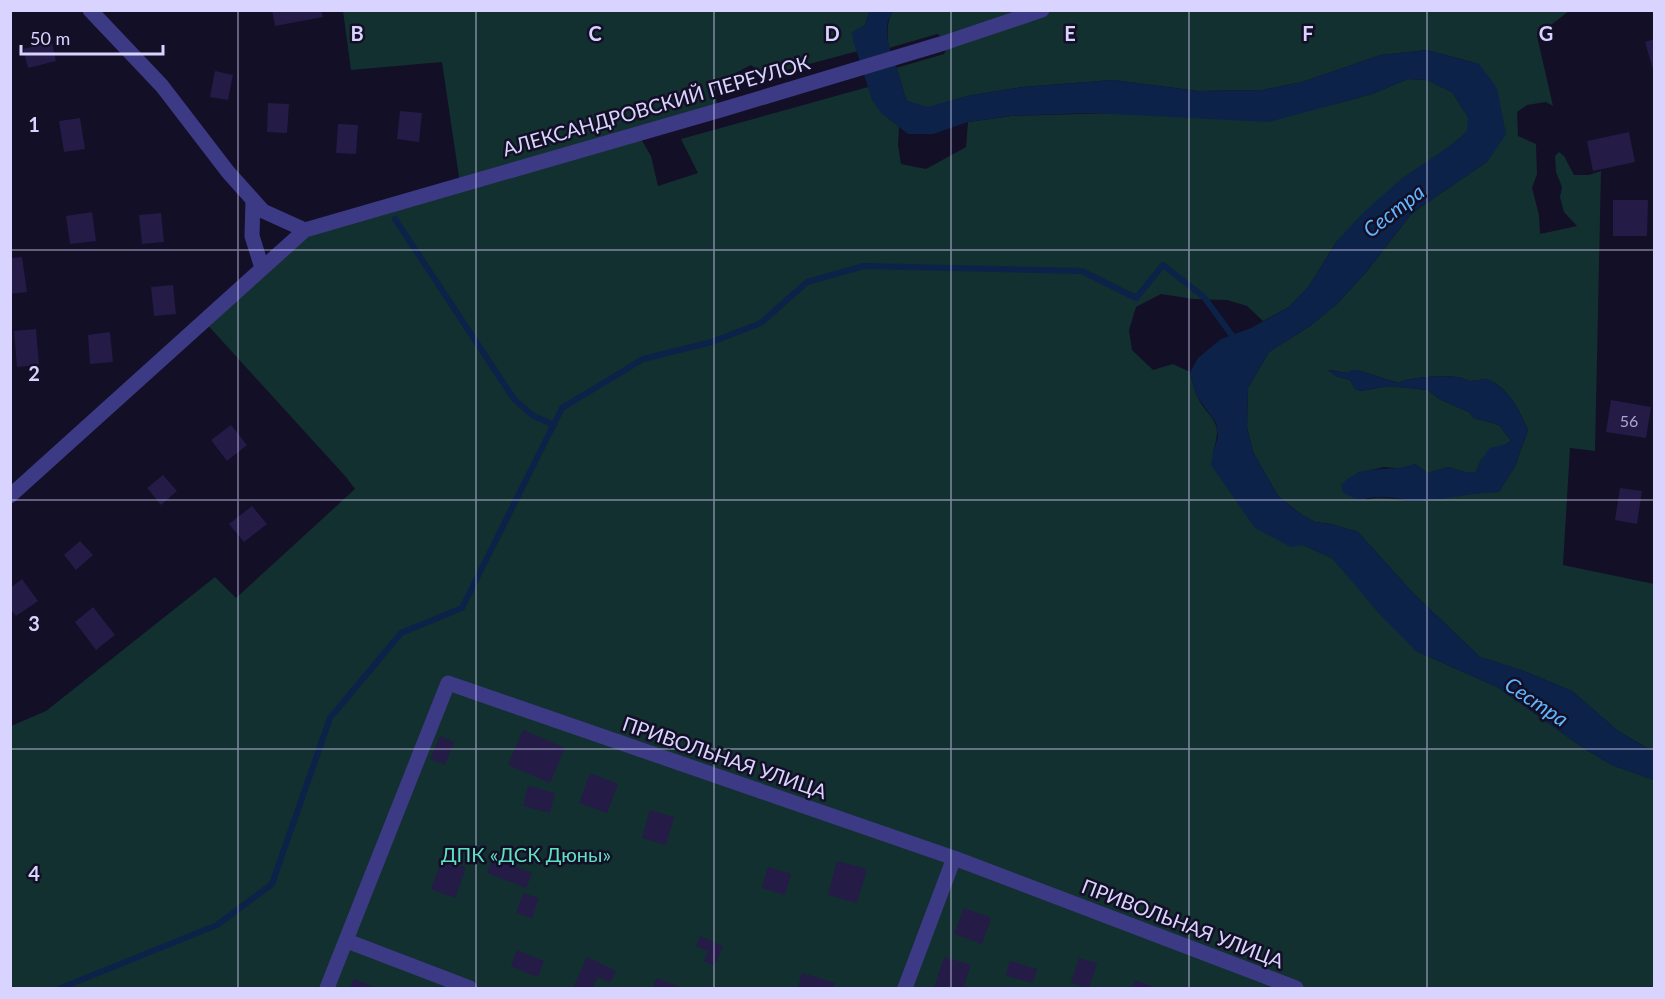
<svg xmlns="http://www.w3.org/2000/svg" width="1665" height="999" font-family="Lato,sans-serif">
	<rect width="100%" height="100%" fill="#130f26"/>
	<path fill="#12302f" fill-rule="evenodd" d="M343 11H870L865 25 853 40 858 51 764 76 751 65 714 84 718 110 638 134 651 156 658 186 698 173 681 139 868 87C874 105 884 115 899 127L898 145 901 164 926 169 966 147 968 122 1011 116 1324 107 1372 94 1408 79 1427 80 1452 92 1468 117V131L1337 241 1309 286 1289 307 1263 321 1247 306 1227 300 1193 299 1161 294 1136 307 1129 330 1132 350 1153 370 1173 364 1190 372C1192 380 1194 389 1197 396 1210 422 1224 418 1213 452L1303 545 1332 558 1416 651 1497 687 1585 749 1612 765 1654 780V988H11V726L46 711 215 577 236 598 355 489 346 477 204 321 322 225 460 184 442 62 351 70Z
		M893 11H1032L945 39 937 34 889 48C887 35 886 22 893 11Z
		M1052 11H1569L1537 36 1553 106 1546 102 1527 105 1517 112 1518 136 1536 144 1537 174 1532 188 1539 215 1540 234 1577 226 1564 212 1560 197 1562 187 1556 172 1555 156 1559 152 1564 156 1574 175H1589L1601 171 1595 451 1570 448 1563 565 1654 584V752L1618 731 1572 691 1524 671 1480 657 1412 592 1358 532 1331 524 1315 522 1302 515 1278 496 1253 452 1247 427 1248 388 1269 352 1310 326 1337 304 1367 271 1412 213 1488 161 1479 64 1427 50 1381 55 1302 82 1262 90 1198 91 1113 80 1023 87 967 96 928 108 907 101C902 90 901 79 896 68L944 54 948 46ZM1329 370 1348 373 1357 370 1398 383C1409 377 1444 375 1457 377 1461 377 1466 380 1470 381 1478 381 1485 377 1493 382 1511 392 1520 412 1528 430L1515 466 1499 492C1471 492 1445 499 1418 501 1399 502 1384 494 1366 500L1357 473 1384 467 1403 469 1415 464 1428 473 1448 467 1465 472H1476L1481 460 1511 441 1499 425 1474 418 1469 412 1439 399 1428 390 1389 386 1361 391 1355 389 1350 380 1336 376Z"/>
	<path fill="#0c2248" d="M870 11H893C879 31 892 53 899 74 902 83 903 92 907 101L928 107 967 96 1023 87 1113 80 1198 91 1262 90 1302 82 1381 55 1427 50 1479 64 1497 88 1506 134 1488 161 1412 213 1367 271 1337 304 1310 326 1269 352 1248 388 1247 427 1253 452 1278 496 1302 515 1315 522 1331 524 1358 532 1412 592 1480 657 1524 671 1572 691 1618 731 1654 752V780L1612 765 1585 749 1497 687 1416 651 1381 616 1332 558 1303 545 1291 547 1255 528 1211 465 1213 452 1218 437 1216 423 1196 395 1190 372 1198 358 1221 339 1251 328 1289 307 1309 286 1337 241 1362 214 1401 179 1454 143 1467 131 1468 117 1452 92 1427 80 1408 79 1372 94 1269 122 1093 113 1011 116 968 122 933 134H908L881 113 872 100 853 40 852 32 865 25Z
		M1327 370 1348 373 1352 370H1357L1397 383C1409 377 1443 375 1457 377 1461 377 1466 380 1470 381 1478 381 1485 377 1493 382 1511 392 1520 412 1528 430L1515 466 1499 492C1471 492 1443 501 1415 501 1403 501 1390 496 1378 497 1360 498 1362 504 1343 492L1341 485C1364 461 1388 474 1415 464L1428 473 1448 467 1465 472H1476L1481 460 1490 448 1507 444 1511 441 1499 425 1474 418 1469 412 1439 399 1428 390 1389 386 1362 391 1355 389 1350 380 1336 376Z"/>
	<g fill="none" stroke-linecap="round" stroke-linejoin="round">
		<path stroke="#0c2248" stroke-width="6" d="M395 219 514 399 532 415 554 425
			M61 988 217 925 272 884 330 718 401 633 462 608 562 408 643 359 712 342 761 323 807 282 864 266 1082 271 1136 298 1163 265 1204 297 1236 341"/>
	</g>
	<path fill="#241b47" d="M272 10H321L323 17 275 26Z
		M1654 39V73L1645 42Z
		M52 42 56 61 28 68 23 49Z
		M215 71 233 75 228 100 210 97Z
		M268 103 289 104 287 133 267 132Z
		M400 111 422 113 419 142 397 139Z
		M80 118 85 149 64 152 59 121Z
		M338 124 358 125 356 154 336 153Z
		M1629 132 1635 162 1593 171 1587 141Z
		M1613 200H1648L1647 236H1613Z
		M92 212 96 241 70 244 66 216Z
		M161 213 164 242 142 244 139 215Z
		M22 257 27 292 10 294V258Z
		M173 285 176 314 154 316 151 287Z
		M36 329 39 365 17 367 14 331Z
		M110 332 113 362 90 364 88 335Z
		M1611 400 1651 407 1646 438 1606 432Z
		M231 425 247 445 227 461 211 440Z
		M163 475 177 491 161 505 147 488Z
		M1620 488 1642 491 1637 524 1615 520Z
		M252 506 267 524 244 542 229 524Z
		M80 541 93 555 76 570 64 555Z
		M22 579 38 601 16 616 10 609V588Z
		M93 607 115 635 96 650 75 622Z
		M523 730 565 748 550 783 508 765Z
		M440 736 454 742 445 765 430 759Z
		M590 773 618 784 607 813 579 803Z
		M528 786 555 793 550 813 523 806Z
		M650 810 674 817 666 845 642 838Z
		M493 858 532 873 526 888 487 873Z
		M442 859 466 868 455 898 431 889Z
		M837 861 867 869 857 903 828 895Z
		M768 867 791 874 785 895 762 888Z
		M523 893 539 898 532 918 516 913Z
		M964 908 991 918 982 944 954 934Z
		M700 936 723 946 714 966 704 961 708 951 696 946Z
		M517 950 544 961 538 977 511 966Z
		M587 957 616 971 610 983 598 977 592 988H578L574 986Z
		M944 957 971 965 963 988H934Z
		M1079 958 1097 963 1089 988 1071 983Z
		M1010 961 1037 969 1033 983 1006 976Z
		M802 973 835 983 833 988H798Z
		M657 978 682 988H653Z
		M354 979 377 988H350Z
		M1135 980 1152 986 1151 988H1132Z"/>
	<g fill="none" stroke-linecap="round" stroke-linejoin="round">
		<path stroke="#3d3a85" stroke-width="15" d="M90 10 162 86 228 172 263 211 305 230
			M253 200 252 236 262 268
			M10 496 305 230 724 109 944 43 1042 10
			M347 941 470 988
			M327 988 448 683 954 858 1296 988
			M905 988 954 858"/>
	</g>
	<path fill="none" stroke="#d9d4ff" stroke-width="1.5" stroke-opacity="0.55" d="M238 10V988M476 10V988M714 10V988M951 10V988M1189 10V988M1427 10V988M10 250H1654M10 500H1654M10 749H1654"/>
	<g text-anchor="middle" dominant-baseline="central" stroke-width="5" stroke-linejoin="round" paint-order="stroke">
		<g font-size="16" fill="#aca6d1">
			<text x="1629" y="420">56</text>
		</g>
		<g font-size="20" fill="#d9d4ff" stroke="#130f26">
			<text transform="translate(656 105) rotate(-16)">АЛЕКСАНДРОВСКИЙ ПЕРЕУЛОК</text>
			<text transform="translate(725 757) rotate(19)">ПРИВОЛЬНАЯ УЛИЦА</text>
			<text transform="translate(1183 923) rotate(21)">ПРИВОЛЬНАЯ УЛИЦА</text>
		</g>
		<g font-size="20" fill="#5fe0c0" stroke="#130f26">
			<text x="526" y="854">ДПК «ДСК Дюны»</text>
		</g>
		<g font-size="21" font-style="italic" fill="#62b6ff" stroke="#130f26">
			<text transform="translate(1393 210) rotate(-38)">Сестра</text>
			<text transform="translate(1537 701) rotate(34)">Сестра</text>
		</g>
	</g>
	<g font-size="20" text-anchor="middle" font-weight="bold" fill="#d9d4ff" stroke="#130f26" stroke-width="5" stroke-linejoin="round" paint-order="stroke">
		<text x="357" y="41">B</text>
		<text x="595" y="41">C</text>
		<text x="832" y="41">D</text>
		<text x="1070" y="41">E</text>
		<text x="1308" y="41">F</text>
		<text x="1546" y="41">G</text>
		<text x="34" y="132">1</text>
		<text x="34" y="381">2</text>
		<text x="34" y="631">3</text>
		<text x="34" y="881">4</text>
	</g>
	<rect width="1665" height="999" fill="none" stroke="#d9d4ff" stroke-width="24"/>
	<path d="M21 45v9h142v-9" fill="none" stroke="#d9d4ff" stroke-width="3"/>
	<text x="30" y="45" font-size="18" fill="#d9d4ff" stroke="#130f26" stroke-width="4.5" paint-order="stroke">50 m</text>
</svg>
